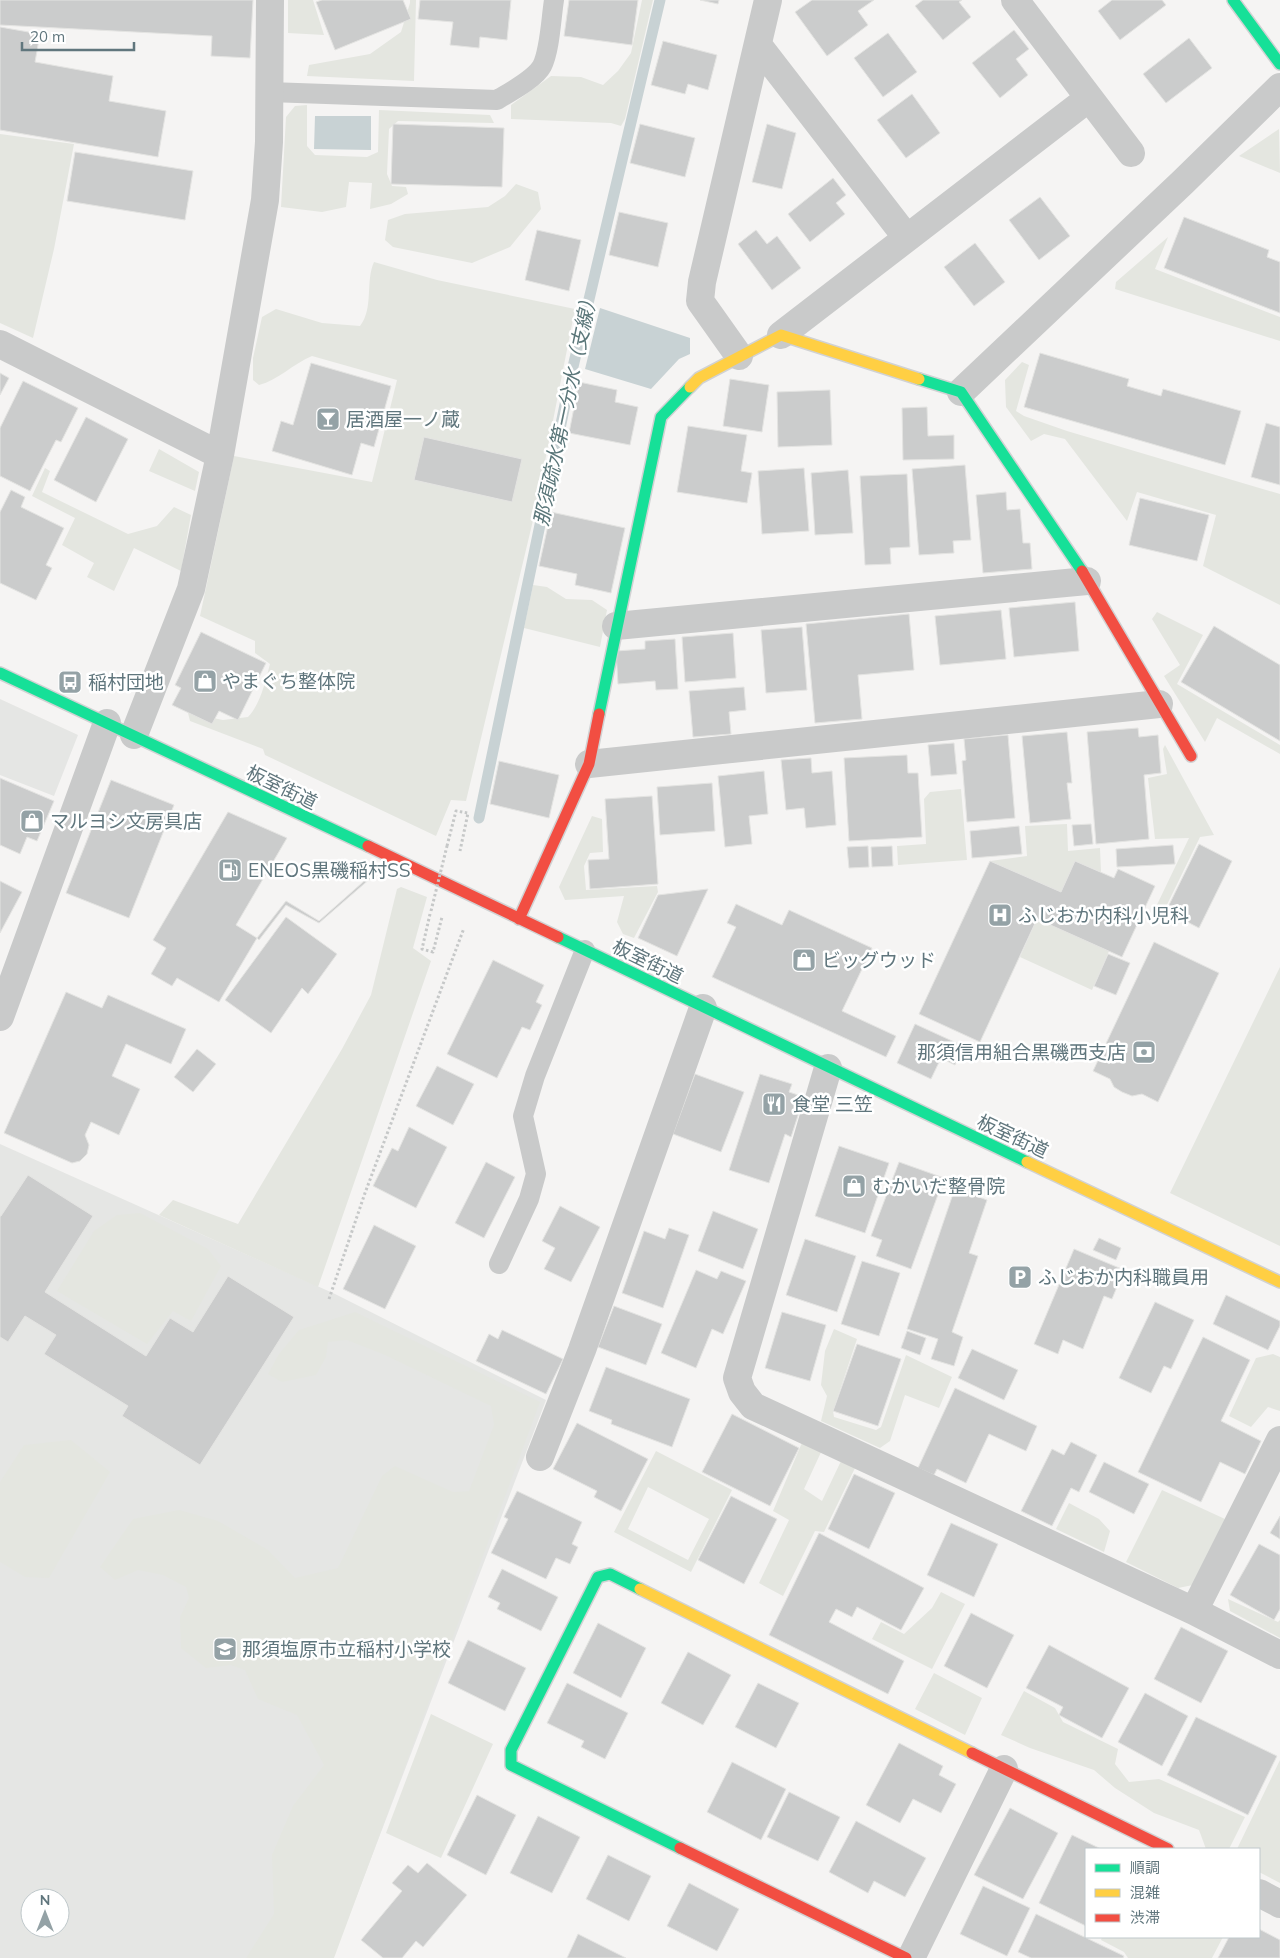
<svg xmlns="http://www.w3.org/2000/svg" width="1280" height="1958" font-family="Mulish,'Noto Sans JP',sans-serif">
	<rect width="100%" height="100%" fill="#f5f4f3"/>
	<path fill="#e5e6e4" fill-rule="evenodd" d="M0 699 78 735 54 796 0 775Z
		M0 1144 335 1294 546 1400 333 1958H0ZM30 1898H60V1928H30Z"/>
	<path fill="#e4e6e0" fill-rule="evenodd" d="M288 0H313L324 35 288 33Z
		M410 0H416L414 81 307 76 309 65 370 54 401 32 410 3Z
		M642 0H653L625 119 621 126 611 123 511 119V105L551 76 581 77 603 85 618 71 631 53Z
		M307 105V146L315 155 367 157 378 152 379 110 490 115 494 123 398 121 389 129 387 174 392 186 406 187 408 194 391 204 370 209 372 183 349 182 346 207 322 212 281 207 286 117 295 106Z
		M1279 129 1280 173 1239 156Z
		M0 134 74 144 54 249 33 338 0 323Z
		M516 184 538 192 541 209 510 247 472 263 393 247 385 240 388 220 405 214 488 207 505 196Z
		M1168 237 1155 269 1280 317V341L1115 289 1116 282Z
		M374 262 437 280 575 309 535 512 466 801 451 800 436 836 265 755 263 749 190 721 188 713 223 720 248 717C261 703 265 682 270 664L255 653V641L200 616 234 456 372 482 397 380 312 356C293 364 278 380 259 385L253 380V358L262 317 276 309 322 323 360 326C374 308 365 282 374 262Z
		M1022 362 1029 365 1016 411 1024 416 1067 431 1280 494V605L1203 566 1216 515 1137 492 1127 521 1065 439 1044 434 1031 441 1006 407 1005 380Z
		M159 449 199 472 195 491 149 471Z
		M45 468 50 471 42 492 128 534 157 526 174 507 191 515 181 571 134 548 114 591 87 577 94 563 62 545 75 518 32 496Z
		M533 585 547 587 566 599 592 600 607 610 600 647 524 628Z
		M1157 612 1203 635 1177 684 1280 745V754L1217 718 1205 742 1164 676 1180 665 1152 619Z
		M1165 745 1214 835 1200 837 1161 917 1153 913 1189 838 1155 839 1148 778 1167 774 1163 749Z
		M961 789 967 860 898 865 897 846 926 844 924 799 930 792Z
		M592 816 602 819 603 852 590 853 584 866 586 890 657 886 658 892 634 938 623 934 617 922 624 896 565 900 559 887Z
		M1067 824 1068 851 1100 848 1101 872 1075 861 1061 892 990 861 1027 856 1025 826Z
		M401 887 427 897 413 948 431 961 318 1287 159 1215 173 1200 238 1224 342 1049 371 995 397 889Z
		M1037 919 1109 951 1092 990 1020 957Z
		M1280 967V1246L1170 1193Z
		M140 1213 208 1249 221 1266 191 1321 173 1311 147 1344 57 1291 94 1231 117 1215Z
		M355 1312 540 1402 334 1958H246L274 1914 272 1855 293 1806 324 1765 297 1715 258 1699 245 1670 231 1665 206 1668 181 1648 180 1617 189 1598 186 1587 163 1575 138 1570 115 1580 100 1567 133 1519 179 1510 218 1521 268 1550 295 1578 338 1568 382 1476 395 1466 453 1492 469 1491 494 1425 491 1406 385 1355 347 1340 328 1342 326 1357 316 1375 282 1382 268 1374 279 1354 299 1330Z
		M834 1329 857 1339 833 1411 834 1417 876 1430 881 1427 906 1355 952 1377 939 1408 905 1395 890 1441 880 1448 821 1421 827 1396 821 1385 825 1351Z
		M1273 1354 1280 1357V1411L1268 1407 1251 1427 1229 1416 1256 1358Z
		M804 1438 822 1450 804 1489 822 1501 841 1461 855 1468 824 1532 815 1531 783 1596 759 1583 789 1520 773 1511Z
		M71 1440 110 1472 49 1578 25 1577 0 1562V1482L24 1445Z
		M656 1451 732 1490 691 1572 614 1532ZM648 1487 709 1519 688 1560 628 1529Z
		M1162 1490 1225 1519 1193 1585 1178 1588 1126 1562Z
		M1069 1503 1099 1519 1110 1531 1104 1552 1056 1529Z
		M941 1592 965 1604 932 1669 872 1639 881 1622 904 1634 932 1608Z
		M1228 1599 1278 1622 1280 1620V1638L1230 1611Z
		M934 1673 982 1698 965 1735 915 1709Z
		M1024 1691 1055 1708 1063 1722 1118 1749 1115 1764 1129 1782 1159 1779 1245 1817 1229 1849H1206L1199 1830 1154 1813 1115 1788 1094 1770 1030 1748 1001 1735Z
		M431 1714 493 1744 441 1858 386 1833Z
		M1280 1760V1883L1259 1872V1849H1237Z
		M1102 1937H1223L1212 1958H1128L1124 1952 1101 1940Z"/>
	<path fill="#c8d2d4" d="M315 116H371V150L314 149Z
		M600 308 690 338V354L679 359 651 389 585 369Z"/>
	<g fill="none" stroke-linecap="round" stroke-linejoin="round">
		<path stroke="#c8d2d4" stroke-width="11" d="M479 818 572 371 660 0"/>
	</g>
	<path fill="#cbcccc" stroke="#e4e4e2" d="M0 0H253L250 58 211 56 212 36 0 25Z
		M322 0H403L411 19 335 50 316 2Z
		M420 0H511L507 40 480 37 479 48 450 45 453 22 418 19Z
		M569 0H638L632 45 564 36Z
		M700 0H719L718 4Z
		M812 0H874L858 11 868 25 827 56 795 12Z
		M923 0H962L959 2 971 17 943 40 915 6Z
		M1112 0H1162L1166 5 1120 40 1098 11Z
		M0 27 40 34 35 62 113 76 109 101 166 111 158 157 0 130Z
		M1014 30 1029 49 1016 59 1028 75 1000 98 972 63Z
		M888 33 917 72 883 97 854 58Z
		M1189 38 1212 68 1166 103 1143 74Z
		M663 41 717 55 708 90 688 84 685 94 651 85Z
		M912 94 940 133 906 158 877 120Z
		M393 124 504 128 502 187 391 184Z
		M640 124 695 138 685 177 630 163Z
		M767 124 796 133 782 189 752 182Z
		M75 152 193 171 185 220 67 201Z
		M833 178 846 195 836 203 845 214 810 242 788 214Z
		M1040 197 1070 236 1039 260 1009 220Z
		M619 212 668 223 658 267 609 255Z
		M1184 217 1269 250 1267 257 1280 262V313L1164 268Z
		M537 230 581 240 569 291 525 280Z
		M756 230 767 244 777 236 801 268 772 290 738 244Z
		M975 243 1005 282 974 306 944 267Z
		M1040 353 1129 379 1127 386 1161 396 1163 389 1241 411 1225 465 1024 407Z
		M311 363 391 386 374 447 361 443 352 475 272 451 281 421 293 425Z
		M0 373 9 378 0 395Z
		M730 379 769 385 762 432 723 426Z
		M23 381 78 408 61 442 56 440 30 491 0 476V428Z
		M579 382 617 390 615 402 638 407 630 445 569 433Z
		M830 390 832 445 778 447 777 392Z
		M927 407 928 436 954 435V459L903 460 902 408Z
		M86 417 128 439 96 502 54 480Z
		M1266 423 1280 427V485L1251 477Z
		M688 426 747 435 741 471 752 473 747 503 677 492Z
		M424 437 522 459 512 502 414 480Z
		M965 465 971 540 953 541 954 553 919 555 912 469Z
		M804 468 809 531 762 534 758 471Z
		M848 470 853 533 815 535 811 473Z
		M907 474 910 547 890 548 891 564 865 565 860 476Z
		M11 490 25 497 21 507 64 528 46 565 52 568 36 600 0 583V512Z
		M1006 492 1007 510 1020 509 1023 543H1030L1032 569 983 573 976 495Z
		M1140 498 1209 515 1197 561 1129 545Z
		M551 512 625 528 611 593 575 585 577 574 539 566Z
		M1075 602 1079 651 1014 657 1009 608Z
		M1001 610 1006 659 940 665 935 616Z
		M909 614 914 670 858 675 862 719 815 723 806 624Z
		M1214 626 1280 665V741L1181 682Z
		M802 627 807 690 766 693 761 630Z
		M201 632 266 663 238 720 219 711 212 724 172 705 181 688 175 685Z
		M733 633 736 678 685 682 682 637Z
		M675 639 678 689 656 690 655 681 618 684 616 651 645 649V641Z
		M744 687 746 710 729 712 731 734 693 737 689 691Z
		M1138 728 1139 737 1158 735 1161 773 1144 775 1149 839 1096 844 1087 732Z
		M1067 732 1072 783H1067L1071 819 1030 823 1022 736Z
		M1008 735 1015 818 967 822 962 761 966 760 964 739Z
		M954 743 957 774 931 776 928 745Z
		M907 755 908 773H918L922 837 849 841 844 758Z
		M811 758 812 773 832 771 836 825 806 828 804 808 786 810 781 760Z
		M499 761 559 775 549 818 490 804Z
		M764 771 768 814 749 816 752 844 725 847 718 776Z
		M0 778 54 801 37 841 27 837 20 854 0 845Z
		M111 780 174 805 129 918 66 893Z
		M712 783 715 831 660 835 657 787Z
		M652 796 658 884 590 889 588 860 609 859 605 799Z
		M228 812 287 838 236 925 257 938 219 1002 177 978 172 986 151 974 166 948 153 940Z
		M1091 824 1093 844 1074 846 1072 825Z
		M1019 826 1022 854 972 858 970 831Z
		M1199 844 1232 861 1199 928 1166 911Z
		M1173 845 1175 864 1117 867 1116 849Z
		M868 846 869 867 849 868 847 847Z
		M892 846 893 866 872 867 871 847Z
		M990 861 1061 892 1075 861 1114 878 1118 869 1155 886 1122 957 1037 919 980 1042 919 1014Z
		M371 875 372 877 319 923 286 905 259 940 257 938 286 901 319 921Z
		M0 881 22 892 0 933Z
		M708 889 677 956 638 938 658 895Z
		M736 904 782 925 789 910 872 948 842 1011 896 1036 886 1057 712 977 736 927 727 923Z
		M286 917 337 954 308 994 302 988 271 1033 225 1000Z
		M1154 942 1219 973 1158 1102 1142 1094 1132 1096 1122 1092 1114 1087 1110 1079 1093 1071Z
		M1108 954 1130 963 1116 995 1094 986Z
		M493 960 544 985 536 1002 542 1005 530 1030 522 1027 497 1078 447 1054Z
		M66 992 102 1008 108 995 186 1029 171 1064 126 1044 112 1076 140 1089 119 1135 91 1122 85 1135 89 1145 87 1154 80 1161 72 1163 4 1133Z
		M915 1024 963 1046 955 1065 941 1058 931 1079 897 1063Z
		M197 1049 216 1064 193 1092 174 1077Z
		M437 1066 474 1084 453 1125 416 1106Z
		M695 1074 744 1092 721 1152 673 1134Z
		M760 1074 792 1084 789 1092 804 1097 791 1137 785 1134 769 1183 729 1170Z
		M409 1127 447 1147 416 1208 373 1186 392 1148 398 1151Z
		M839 1146 889 1163 865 1233 815 1216Z
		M486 1162 515 1177 484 1238 455 1223Z
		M899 1162 944 1178 911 1269 876 1256 882 1240 871 1236Z
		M28 1175 93 1216 45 1292 146 1356 170 1318 193 1332 228 1276 294 1317 200 1465 122 1416 128 1406 44 1354 56 1335 25 1316 8 1342 0 1337V1216H1Z
		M955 1188 987 1200 969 1253 978 1256 952 1332 963 1337 954 1366 931 1359 938 1339 907 1329Z
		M560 1206 600 1227 571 1282 544 1269 555 1248 542 1241Z
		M713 1211 758 1229 743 1269 698 1251Z
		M374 1225 416 1246 385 1309 343 1289Z
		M669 1228 689 1235 663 1308 622 1293 644 1231 665 1239Z
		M1099 1238 1121 1248 1116 1260 1093 1250Z
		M805 1239 856 1256 837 1312 786 1295Z
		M1074 1249 1124 1270 1112 1299 1104 1296 1083 1349 1063 1340 1058 1354 1034 1344Z
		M862 1261 900 1273 879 1336 841 1324Z
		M696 1270 717 1279 721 1271 746 1281 723 1334 712 1329 696 1368 661 1353Z
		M1226 1295 1280 1321V1326L1268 1350 1213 1324Z
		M1155 1302 1194 1320 1171 1369 1164 1366 1151 1393 1119 1378Z
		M614 1306 662 1324 646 1365 598 1347Z
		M782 1312 826 1325 810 1381 765 1368Z
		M502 1330 563 1359 546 1394 476 1361 489 1334 498 1339Z
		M907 1331 926 1338 920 1355 901 1348Z
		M1203 1337 1250 1360 1221 1421 1261 1441 1245 1474 1220 1462 1201 1502 1138 1472Z
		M857 1344 901 1359 878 1426 833 1411Z
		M972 1349 1018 1370 1004 1400 958 1378Z
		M606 1367 690 1399 672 1447 611 1424 612 1420 589 1411Z
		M955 1388 1037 1426 1026 1451 989 1434 966 1483 937 1469 934 1475 918 1468Z
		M732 1414 799 1448 770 1506 702 1472Z
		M577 1423 648 1459 621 1511 594 1497 597 1491 553 1469Z
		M1071 1442 1097 1455 1079 1492 1071 1488 1052 1526 1021 1511 1052 1449 1064 1455Z
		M1104 1462 1149 1484 1134 1514 1089 1492Z
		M854 1474 895 1493 869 1549 828 1529Z
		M517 1491 582 1522 572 1544 578 1547 570 1564 556 1558 546 1579 491 1553 508 1519 504 1517Z
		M731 1496 777 1519 744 1584 698 1560Z
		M1280 1516V1539L1270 1533Z
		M951 1523 998 1544 974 1597 927 1575Z
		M819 1533 924 1588 901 1630 857 1607 852 1617 836 1609 829 1622 904 1661 888 1694 769 1635Z
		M1259 1544 1280 1555V1609L1274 1620 1230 1595Z
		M502 1569 558 1597 541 1631 497 1609 500 1603 488 1597Z
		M971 1613 1014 1635 987 1688 944 1666Z
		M598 1623 646 1648 621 1698 573 1673Z
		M1181 1627 1228 1651 1201 1703 1154 1679Z
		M468 1640 526 1668 505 1711 448 1683Z
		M1049 1645 1129 1688 1102 1738 1059 1715 1063 1707 1026 1688Z
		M688 1652 731 1675 703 1725 661 1703Z
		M567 1683 628 1713 605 1759 581 1747 584 1741 547 1723Z
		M758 1683 799 1703 776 1748 735 1727Z
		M1145 1693 1188 1716 1162 1766 1118 1742Z
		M1196 1717 1277 1756 1248 1815 1167 1775Z
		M899 1743 943 1766 939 1775 956 1784 941 1813 913 1799 900 1823 866 1805Z
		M732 1762 786 1789 761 1840 707 1812Z
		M789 1792 840 1817 818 1861 767 1837Z
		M477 1795 516 1815 486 1875 447 1855Z
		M1010 1808 1058 1833 1023 1899 974 1875Z
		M538 1816 580 1837 552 1893 510 1873Z
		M856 1821 926 1858 905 1897 874 1881 868 1893 829 1872Z
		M1072 1835 1101 1849H1086V1926L1039 1903Z
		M608 1855 651 1876 629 1921 586 1899Z
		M427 1863 467 1895 423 1947 416 1941 402 1958H383L361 1940 402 1891 392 1883 408 1865 418 1873Z
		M689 1883 739 1909 717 1951 667 1926Z
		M983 1886 1030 1908 1007 1956 960 1934Z
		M1036 1914 1124 1956 1123 1958H1031L1018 1952Z
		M1259 1929 1280 1940V1958H1218L1229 1937H1259Z
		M578 1934 626 1958H567Z"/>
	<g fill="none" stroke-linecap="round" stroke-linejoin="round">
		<g stroke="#d1d2d3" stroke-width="14">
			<path id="fast" d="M1233 0 1280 64
				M919 379 961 392 1082 571
				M0 673 368 846
				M599 714 661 417 690 387
				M558 937 1027 1162
				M640 1589 610 1574 598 1577 511 1750V1765L680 1848"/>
		</g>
		<g stroke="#d1d2d3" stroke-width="14">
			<path id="slow" d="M690 387 699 378 781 335 919 379
				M1027 1162 1280 1282
				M640 1589 972 1753"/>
		</g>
		<g stroke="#d1d2d3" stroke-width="14">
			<path id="jam" d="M1082 571 1191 756
				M368 846 558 937
				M519 919 589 764 599 714
				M972 1753 1168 1849
				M680 1848 906 1958"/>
		</g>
		<path stroke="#c6c8c8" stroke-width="3" stroke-dasharray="2.5 2.5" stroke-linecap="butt" d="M447 846 456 811 468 813 460 851
			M430 914 422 949 433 952 442 917
			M329 1299 365 1193 464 928"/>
		<path stroke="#c9caca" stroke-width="20" d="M269 92 497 100C510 92 535 79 542 66 550 50 551 19 554 0
			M499 1264 529 1199 536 1174 523 1116 535 1076 585 950"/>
		<path stroke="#c9caca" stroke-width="28" d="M1015 0 1131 153
			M758 45 907 238
			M781 335 1089 98
			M0 344 220 455
			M739 356 700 301 702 282 768 0
			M961 392 1183 182 1280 87
			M616 626 1087 581
			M134 735 191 589 220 455 265 200 269 142 270 0
			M589 764 1159 704
			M0 1017 107 723
			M828 1068 737 1378 742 1392 753 1406 1194 1611 1280 1655
			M540 1457 582 1350 703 1008
			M1194 1611 1280 1440
			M1259 1893 1280 1904
			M911 1958 1004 1769"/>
		<use href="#fast" stroke="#16e098" stroke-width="11"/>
		<use href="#slow" stroke="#ffcf43" stroke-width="11"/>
		<use href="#jam" stroke="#f24e42" stroke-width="11"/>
		<path stroke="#c6c8c8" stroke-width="3" stroke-dasharray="2.5 2.5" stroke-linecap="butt" d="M431 911 447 846"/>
	</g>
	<defs>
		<g id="bar-square" transform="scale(1.25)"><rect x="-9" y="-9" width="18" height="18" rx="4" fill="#94a2a6" stroke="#fff"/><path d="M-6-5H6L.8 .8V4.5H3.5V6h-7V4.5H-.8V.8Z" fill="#fff"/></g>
		<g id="shop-square" transform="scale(1.25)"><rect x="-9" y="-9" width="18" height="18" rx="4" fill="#94a2a6" stroke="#fff"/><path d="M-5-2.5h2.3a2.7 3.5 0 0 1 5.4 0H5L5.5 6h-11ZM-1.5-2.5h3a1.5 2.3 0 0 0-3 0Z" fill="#fff"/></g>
		<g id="bus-square" transform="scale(1.25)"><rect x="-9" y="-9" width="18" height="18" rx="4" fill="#94a2a6" stroke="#fff"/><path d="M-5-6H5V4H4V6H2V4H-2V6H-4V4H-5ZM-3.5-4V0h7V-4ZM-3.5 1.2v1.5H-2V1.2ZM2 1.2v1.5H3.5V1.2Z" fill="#fff"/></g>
		<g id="fuel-square" transform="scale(1.25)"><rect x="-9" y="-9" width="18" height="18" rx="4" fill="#94a2a6" stroke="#fff"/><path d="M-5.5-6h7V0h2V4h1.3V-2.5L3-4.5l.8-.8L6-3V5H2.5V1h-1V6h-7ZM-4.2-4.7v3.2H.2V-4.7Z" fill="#fff"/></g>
		<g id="hospital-square" transform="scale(1.25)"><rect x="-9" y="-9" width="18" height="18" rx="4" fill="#94a2a6" stroke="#fff"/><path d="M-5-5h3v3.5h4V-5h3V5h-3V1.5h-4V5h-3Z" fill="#fff"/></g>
		<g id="bank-square" transform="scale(1.25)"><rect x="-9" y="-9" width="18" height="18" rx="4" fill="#94a2a6" stroke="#fff"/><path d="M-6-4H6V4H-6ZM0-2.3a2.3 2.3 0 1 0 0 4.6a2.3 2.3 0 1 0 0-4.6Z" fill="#fff"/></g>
		<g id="restaurant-square" transform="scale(1.25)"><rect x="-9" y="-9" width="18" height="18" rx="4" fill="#94a2a6" stroke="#fff"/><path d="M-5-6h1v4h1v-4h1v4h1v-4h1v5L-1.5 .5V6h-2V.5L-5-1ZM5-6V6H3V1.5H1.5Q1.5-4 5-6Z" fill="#fff"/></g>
		<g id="parking-square" transform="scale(1.25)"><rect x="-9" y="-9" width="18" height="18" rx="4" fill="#94a2a6" stroke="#fff"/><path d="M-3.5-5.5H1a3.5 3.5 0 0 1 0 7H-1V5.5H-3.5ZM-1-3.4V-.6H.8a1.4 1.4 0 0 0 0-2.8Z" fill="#fff"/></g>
		<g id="school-square" transform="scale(1.25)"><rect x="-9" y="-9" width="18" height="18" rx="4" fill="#94a2a6" stroke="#fff"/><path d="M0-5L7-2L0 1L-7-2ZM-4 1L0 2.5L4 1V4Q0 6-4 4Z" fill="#fff"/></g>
	</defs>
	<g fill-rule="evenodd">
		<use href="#bar-square" x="328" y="419"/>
		<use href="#shop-square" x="205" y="681"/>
		<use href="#bus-square" x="70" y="682"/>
		<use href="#shop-square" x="32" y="821"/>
		<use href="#fuel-square" x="230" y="870"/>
		<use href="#hospital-square" x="1000" y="915"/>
		<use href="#shop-square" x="804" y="960"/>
		<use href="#bank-square" x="1144" y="1052"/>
		<use href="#restaurant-square" x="774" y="1104"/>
		<use href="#shop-square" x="854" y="1186"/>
		<use href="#parking-square" x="1020" y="1277"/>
		<use href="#school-square" x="225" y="1649"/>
	</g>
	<g text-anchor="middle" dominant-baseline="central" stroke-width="5" stroke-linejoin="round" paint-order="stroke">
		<g font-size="19" fill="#60767d" stroke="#fff" text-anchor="start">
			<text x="346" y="419">居酒屋一ノ蔵</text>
			<text x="222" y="681">やまぐち整体院</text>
			<text x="88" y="682">稲村団地</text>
			<text x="50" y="821">マルヨシ文房具店</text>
			<text x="248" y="870">ENEOS黒磯稲村SS</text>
			<text x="1018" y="915">ふじおか内科小児科</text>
			<text x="822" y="960">ビッグウッド</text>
			<text x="1126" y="1052" text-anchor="end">那須信用組合黒磯西支店</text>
			<text x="792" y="1104">食堂 三笠</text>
			<text x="872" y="1186">むかいだ整骨院</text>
			<text x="1038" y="1277">ふじおか内科職員用</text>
			<text x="242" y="1649">那須塩原市立稲村小学校</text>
		</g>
		<g font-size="19" fill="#60767d" stroke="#fff">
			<text transform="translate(282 787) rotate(26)">板室街道</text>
			<text transform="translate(648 961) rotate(26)">板室街道</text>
			<text transform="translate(1013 1136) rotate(25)">板室街道</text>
		</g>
		<g font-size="20" font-style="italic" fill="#5a7679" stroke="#fff">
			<text transform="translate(565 408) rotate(-78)">那須疏水第一分水（支線）</text>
		</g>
	</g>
	<rect x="1085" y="1848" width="175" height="90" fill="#ffffff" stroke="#bfc8cb"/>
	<rect x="1095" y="1864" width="25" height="8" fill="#16e098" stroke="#bfc8cb"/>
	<text x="1130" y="1873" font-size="15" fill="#60767d">順調</text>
	<rect x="1095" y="1889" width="25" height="8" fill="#ffcf43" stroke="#bfc8cb"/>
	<text x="1130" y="1898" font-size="15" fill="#60767d">混雑</text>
	<rect x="1095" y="1914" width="25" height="8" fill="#f24e42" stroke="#bfc8cb"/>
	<text x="1130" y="1923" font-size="15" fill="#60767d">渋滞</text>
	<g transform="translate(45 1913)"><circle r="24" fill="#ffffff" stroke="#bfc8cb"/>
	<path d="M0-4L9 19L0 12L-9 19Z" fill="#94a2a6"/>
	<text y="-8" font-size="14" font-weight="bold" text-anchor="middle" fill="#60767d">N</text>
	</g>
	<path d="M22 42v8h112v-8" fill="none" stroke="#60767d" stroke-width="2.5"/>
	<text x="30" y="42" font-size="15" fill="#60767d" stroke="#ffffff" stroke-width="4" paint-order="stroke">20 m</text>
</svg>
